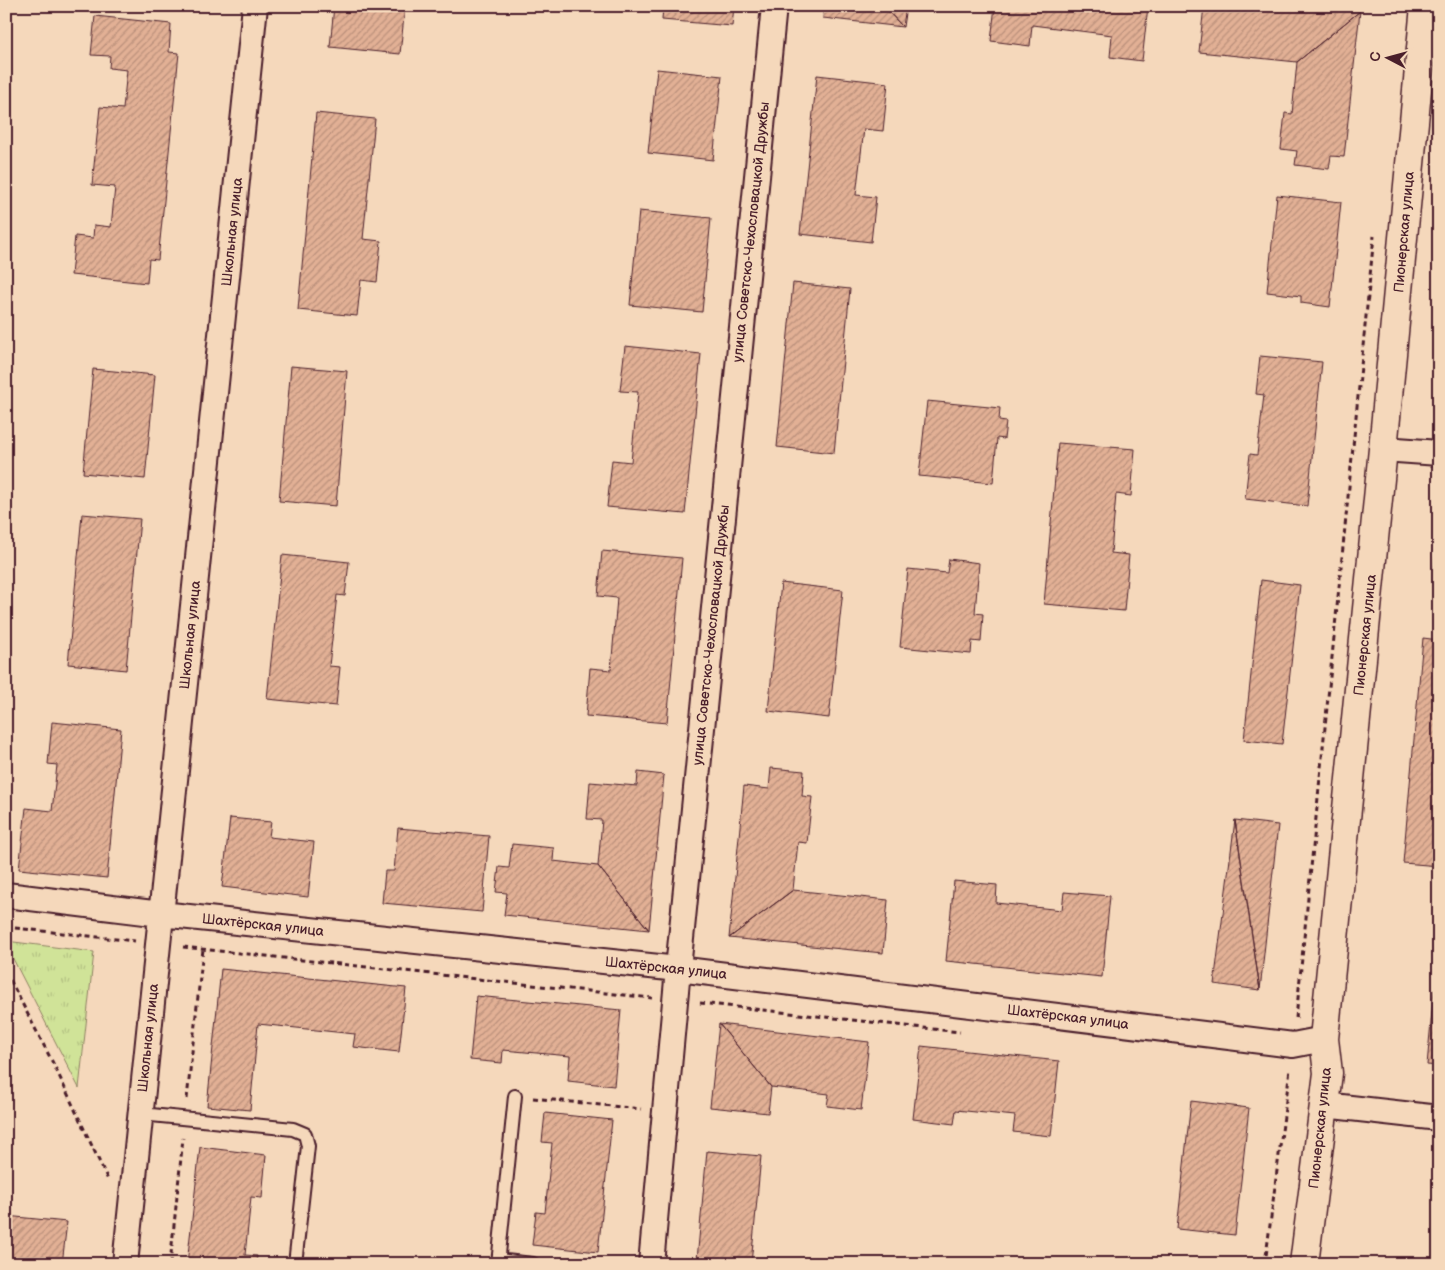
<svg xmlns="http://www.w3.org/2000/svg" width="1445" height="1270" font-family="'Balsamiq Sans',sans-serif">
	<defs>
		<pattern id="grass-tufts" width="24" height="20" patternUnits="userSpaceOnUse" patternTransform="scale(1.25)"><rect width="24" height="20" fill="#d0e398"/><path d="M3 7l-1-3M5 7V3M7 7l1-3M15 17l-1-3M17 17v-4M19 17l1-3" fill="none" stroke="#b4c283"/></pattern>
		<pattern id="building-hatch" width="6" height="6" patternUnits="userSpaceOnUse" patternTransform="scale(1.25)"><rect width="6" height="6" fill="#e2b095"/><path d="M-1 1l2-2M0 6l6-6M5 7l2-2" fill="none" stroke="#b98f7a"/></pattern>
	</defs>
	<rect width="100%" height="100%" fill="#f5d8bb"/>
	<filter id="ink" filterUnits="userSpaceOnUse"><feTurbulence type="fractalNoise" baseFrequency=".02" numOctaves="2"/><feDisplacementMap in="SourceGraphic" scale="10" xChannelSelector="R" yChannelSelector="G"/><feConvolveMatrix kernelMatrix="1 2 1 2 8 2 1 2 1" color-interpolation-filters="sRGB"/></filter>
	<g filter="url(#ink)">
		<path fill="url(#grass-tufts)" stroke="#8d8162" d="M6 941 94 952 79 1088 6 945Z"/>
		<path fill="url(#building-hatch)" stroke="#4a1f2b" d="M334 6 405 7 400 54 330 47Z
			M539 6H571L570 12Z
			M663 6H734L732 26 662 20Z
			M824 6H883L903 27 823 18Z
			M883 6H906L903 27Z
			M995 6H1148L1142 61 1110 57 1112 35 1032 25 1030 46 991 41Z
			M1204 6H1316L1360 11 1297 62 1199 52Z
			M1360 11 1344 157 1331 156 1329 169 1295 165 1297 151 1281 149 1285 113 1292 114 1297 62Z
			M95 16 171 24 169 52 179 53 158 260 149 259 147 283 71 275 75 236 93 238 94 225 111 227 115 187 92 185 100 107 123 109 127 70 109 68 110 56 91 55Z
			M657 69 722 76 713 160 648 153Z
			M817 75 888 83 883 131 864 129 856 195 876 197 871 242 800 234Z
			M316 113 375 119 363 239 381 241 377 282 361 280 357 316 298 310Z
			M1277 195 1341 202 1330 307 1301 303V296L1267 292Z
			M639 211 711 218 702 312 630 305Z
			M793 283 850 289 834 453 777 447Z
			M625 346 701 354 685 514 607 507 612 460 631 462 638 392 620 391Z
			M1260 356 1322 362 1307 506 1245 499 1250 454 1257 455 1264 395 1256 394Z
			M291 366 347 371 336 506 279 501Z
			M93 369 155 375 145 479 83 473Z
			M927 401 1000 408 999 421 1006 422 1004 439 997 438 993 483 919 476Z
			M1058 443 1135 449 1131 496 1116 494 1111 553 1129 555 1124 611 1044 604Z
			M82 514 140 519 126 670 68 664Z
			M1439 524V569H1434Z
			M602 551 682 558 667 723 586 716 590 668 611 670 617 598 598 596Z
			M282 555 349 562 345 596 337 595 329 666 340 667 336 706 267 699Z
			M949 559 979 563 975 613 983 614 981 642 972 641 971 654 900 647 908 569 947 573Z
			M1261 580 1300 585 1282 744 1244 740Z
			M781 583 843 590 829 718 768 711Z
			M1423 638 1439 640V866L1403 863Z
			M52 722 121 729 107 878 19 869 26 808 52 811 57 765 48 764Z
			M771 768 804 771 802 796 812 797 807 843 798 842 793 890 729 938 744 786 769 789Z
			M638 772 664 775 649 930 598 866 602 820 587 819 590 782 637 786Z
			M230 818 271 822 269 837 314 842 308 897 222 887Z
			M1235 820 1278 825 1260 990Z
			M1235 820 1260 990 1214 984Z
			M398 828 489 836 482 912 382 903 385 871H394Z
			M512 844 554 848 553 861 598 866 649 930 504 915 507 893 496 892 499 867 509 868Z
			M954 881 997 885 996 903 1062 910 1064 892 1110 896 1102 977 946 961Z
			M793 890 888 900 883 953 729 938Z
			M221 969 406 988 399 1052 353 1047 355 1034 258 1024 250 1110 207 1106Z
			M1434 990H1439V1066L1427 1065Z
			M476 996 621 1010 614 1086 568 1081 570 1056 503 1050 502 1063 470 1060Z
			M719 1024 869 1042 861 1110 827 1106 829 1094 771 1087Z
			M719 1024 771 1087 768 1113 710 1107Z
			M921 1046 1059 1061 1051 1136 1013 1132 1015 1116 956 1110 954 1124 913 1119Z
			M1191 1101 1249 1108 1235 1235 1177 1229Z
			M545 1113 612 1120 598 1252 532 1245 536 1212 545 1213 552 1143 542 1142Z
			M200 1147 266 1155 262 1198 251 1197 245 1255 257 1256 256 1264H187Z
			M707 1151 761 1156 751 1264 697 1260Z
			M6 1216 67 1222 62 1264H6Z"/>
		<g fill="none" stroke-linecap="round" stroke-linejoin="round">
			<g stroke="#4a1f2b" stroke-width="16">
				<path id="lane" d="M141 1114 293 1129 305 1134 308 1146 295 1264
					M498 1260 533 1264
					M498 1264 515 1096"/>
			</g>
			<g stroke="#4a1f2b" stroke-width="28">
				<path id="street" d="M1383 449 1439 453
					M6 895 161 914 678 969 1293 1045 1324 1039
					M1324 1105 1439 1118
					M125 1264 255 6
					M651 1264 678 969 774 6"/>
			</g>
			<g stroke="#4a1f2b" stroke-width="31">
				<path id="secondary" d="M1304 1264 1328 1073 1324 1039 1383 449 1425 6"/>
			</g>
			<path stroke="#4a1f2b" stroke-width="3" stroke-dasharray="5 4" stroke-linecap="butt" d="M6 927 135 941
				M183 947 652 998
				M6 972 55 1067 108 1180
				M700 1003 960 1032
				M1296 1018 1374 236
				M533 1098 641 1109
				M187 1099 203 949
				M170 1264 183 1138
				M1265 1264 1290 1069"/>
			<use href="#lane" stroke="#f5d8bb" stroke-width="12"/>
			<use href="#street" stroke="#f5d8bb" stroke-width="24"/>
			<use href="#secondary" stroke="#f5d8bb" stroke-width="28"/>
		</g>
	</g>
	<g text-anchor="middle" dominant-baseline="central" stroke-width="4" stroke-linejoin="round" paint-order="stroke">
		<g font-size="14" fill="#4a1f2b" stroke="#f5d8bb">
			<text transform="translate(232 232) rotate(-84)">Школьная улица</text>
			<text transform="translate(751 232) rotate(-84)">улица Советско-Чехословацкой Дружбы</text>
			<text transform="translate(1404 232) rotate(-85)">Пионерская улица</text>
			<text transform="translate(190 635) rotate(-84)">Школьная улица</text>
			<text transform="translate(711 635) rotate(-84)">улица Советско-Чехословацкой Дружбы</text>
			<text transform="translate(1365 635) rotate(-84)">Пионерская улица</text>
			<text transform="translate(263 925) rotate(6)">Шахтёрская улица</text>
			<text transform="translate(666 968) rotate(6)">Шахтёрская улица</text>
			<text transform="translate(1068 1017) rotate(7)">Шахтёрская улица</text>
			<text transform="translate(148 1038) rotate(-84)">Школьная улица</text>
			<text transform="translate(1320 1128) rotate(-84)">Пионерская улица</text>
		</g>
	</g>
	<rect width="1445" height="1270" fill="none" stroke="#f5d8bb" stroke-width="25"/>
	<rect x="12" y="12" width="1420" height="1245" fill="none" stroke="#4a1f2b" stroke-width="2" filter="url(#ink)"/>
	<g transform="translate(1388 58) rotate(276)" stroke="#f5d8bb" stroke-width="4" paint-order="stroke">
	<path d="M0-4L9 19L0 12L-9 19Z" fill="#4a1f2b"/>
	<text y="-8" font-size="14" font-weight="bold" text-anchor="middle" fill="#4a1f2b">С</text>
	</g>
</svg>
